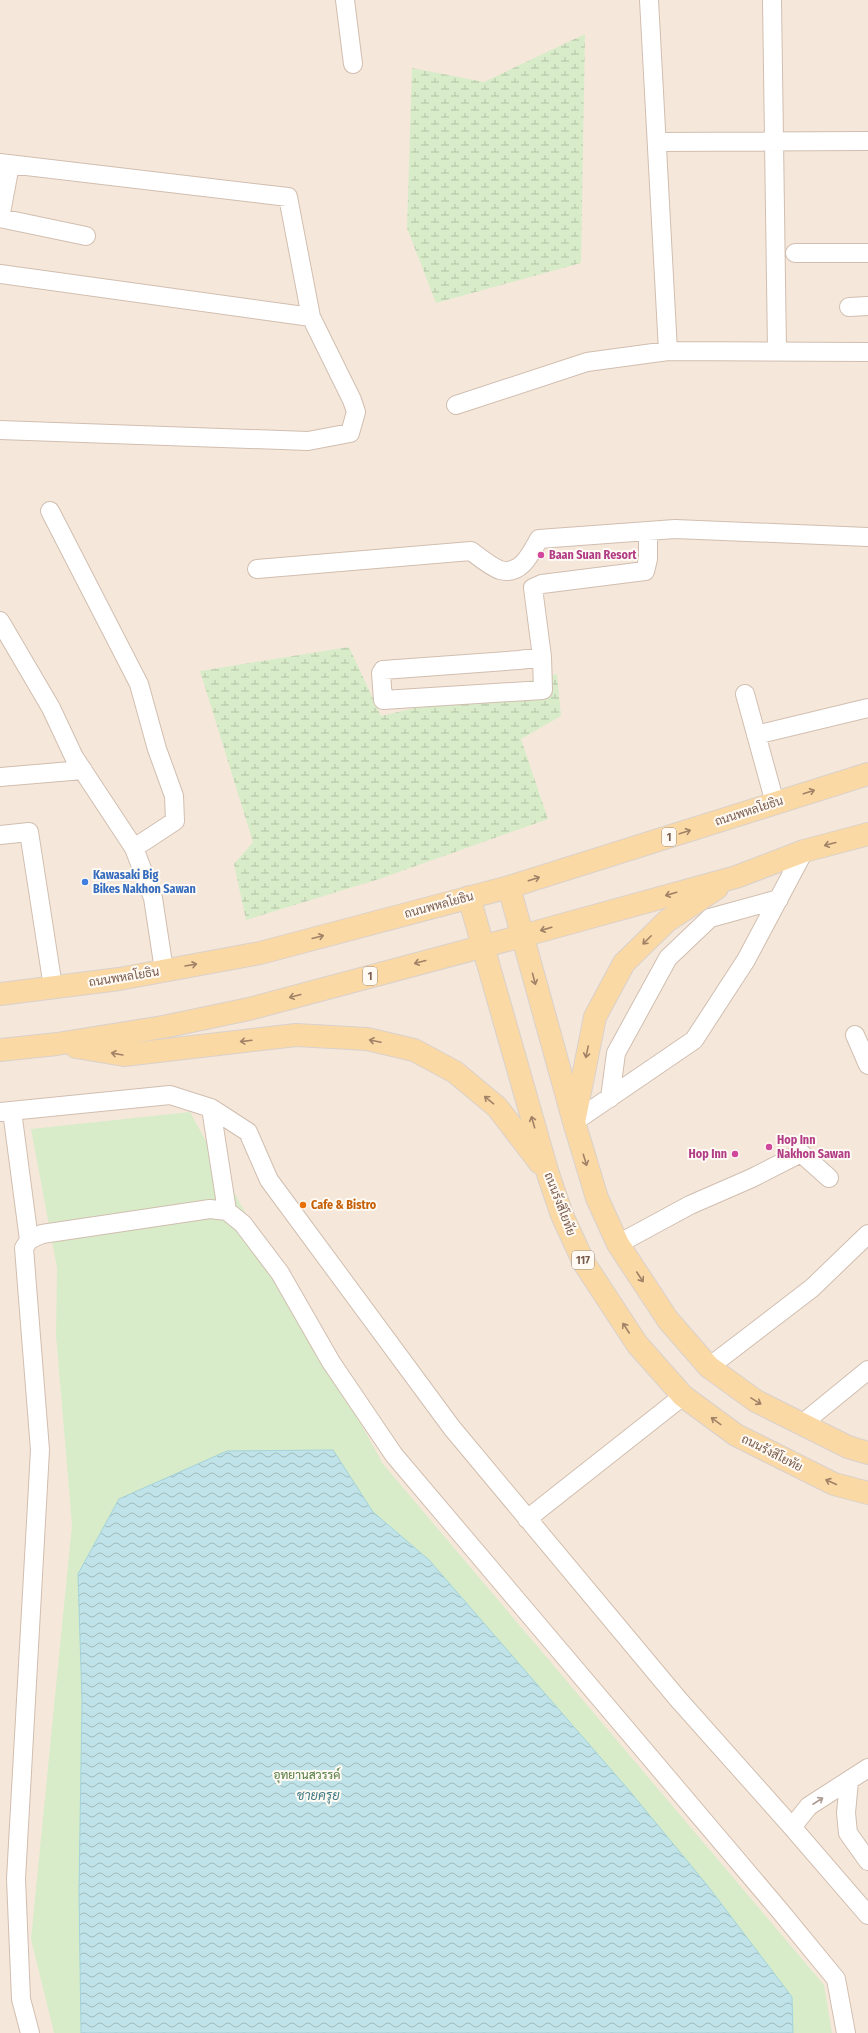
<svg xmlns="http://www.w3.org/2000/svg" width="868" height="2033" font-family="'Fira Sans Condensed',Sarabun,sans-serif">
	<defs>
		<pattern id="wetland-marsh" width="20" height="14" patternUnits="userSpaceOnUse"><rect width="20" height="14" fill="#d8ecc9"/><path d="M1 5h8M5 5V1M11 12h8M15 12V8" fill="none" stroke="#b4c2a5"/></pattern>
		<pattern id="water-waves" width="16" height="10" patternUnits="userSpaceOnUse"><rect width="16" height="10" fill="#bfe3e8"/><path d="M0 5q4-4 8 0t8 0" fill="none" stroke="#a0bbbe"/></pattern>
	</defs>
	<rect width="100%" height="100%" fill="#fdf6ec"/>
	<path fill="#f5e8da" d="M0 0H868V2033H0Z"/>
	<path fill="url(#wetland-marsh)" d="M585 34 581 263 436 303 407 228 412 68 484 82Z
		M349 647 381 716 557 674 561 716 521 739 548 819 379 879 246 920 234 864 253 842 200 671Z"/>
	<path fill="#d8ecc9" d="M190 1112 383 1464 824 1985 832 2033H54L31 1939 72 1525 56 1335 57 1268 31 1129Z"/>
	<path fill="url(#water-waves)" stroke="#a5d3da" d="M333 1450 373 1512 429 1560 627 1788 707 1885 792 1997 793 2033H81L79 1891 82 1701 78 1574 119 1499 227 1451Z"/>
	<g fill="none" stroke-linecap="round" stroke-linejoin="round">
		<g stroke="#d1beb0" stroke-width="20">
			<path id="minor" d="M345 0 353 64
				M649 0 668 351
				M772 0 777 351
				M657 142 868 141
				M0 163 288 197 311 317 352 400 356 412 350 433 308 441 0 430
				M0 218 86 236
				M0 218 10 165
				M795 253H868
				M0 274 311 317
				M849 307 868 306
				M456 405 587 362 668 351 868 352
				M50 511 139 684 157 749 174 796 175 821 134 848
				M257 569 471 551C479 557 491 567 500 570 521 576 531 553 539 539L675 529 868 537
				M0 621 51 708 74 757 134 848 153 898 164 970
				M542 657 543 690 383 700 381 673 383 670 519 660 542 657 533 588 542 584 645 571 648 559V531
				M745 694 775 803
				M756 735 868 708
				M0 777 83 770
				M0 835 29 832 53 987
				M855 1035 868 1065
				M610 1098 616 1053 668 958 710 918 779 899
				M211 1108 227 1211
				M12 1111 29 1240 24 1248 40 1450 16 1879 21 1999 30 2033
				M0 1112 170 1095 211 1108 248 1132 269 1180 452 1428 678 1699 792 1827 868 1915
				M574 1122 694 1040 746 960 804 851
				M29 1240 42 1234 210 1209 227 1211 243 1224 280 1273 331 1362 394 1455 781 1912 836 1979 846 2033
				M618 1244 690 1205 752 1178 801 1153 829 1178
				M709 1367 812 1288 868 1234
				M802 1424 868 1370
				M527 1519 683 1396
				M849 1781 846 1813 848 1833 868 1861
				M792 1827 809 1806 868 1768"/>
		</g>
		<g stroke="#dad1cd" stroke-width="24">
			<path id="major" d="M509 887 574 1122 597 1198 618 1244 668 1320 709 1367 756 1401 848 1447 868 1453
				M469 897 548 1174 562 1215 584 1263 637 1344 683 1396 736 1435 834 1484 868 1493
				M0 994 119 979 260 953 509 887 868 774
				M76 1047 124 1055 296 1035 367 1039 414 1050 455 1072 497 1107 540 1163
				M0 1050 57 1044 163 1027 249 1009 522 936 736 877 804 851 868 834
				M575 1117 595 1017 624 963 667 921 717 888"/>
		</g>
		<use href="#minor" stroke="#fff" stroke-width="18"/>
		<use href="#major" stroke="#fbd9a5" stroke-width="22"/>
	</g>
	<defs><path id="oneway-shaft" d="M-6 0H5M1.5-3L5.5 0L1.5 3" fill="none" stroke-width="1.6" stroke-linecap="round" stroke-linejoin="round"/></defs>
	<g stroke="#a18267">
		<use href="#oneway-shaft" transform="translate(809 792) rotate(-18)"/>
		<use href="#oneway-shaft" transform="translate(685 832) rotate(-18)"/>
		<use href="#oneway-shaft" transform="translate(830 844) rotate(165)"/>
		<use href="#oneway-shaft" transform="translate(534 879) rotate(-18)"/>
		<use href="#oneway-shaft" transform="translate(671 894) rotate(164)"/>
		<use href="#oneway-shaft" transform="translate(546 929) rotate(164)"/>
		<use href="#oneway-shaft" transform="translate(318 937) rotate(-15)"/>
		<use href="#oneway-shaft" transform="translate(647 940) rotate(135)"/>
		<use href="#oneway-shaft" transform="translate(420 962) rotate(165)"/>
		<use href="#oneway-shaft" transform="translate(191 965) rotate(-10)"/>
		<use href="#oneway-shaft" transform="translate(534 979) rotate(75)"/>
		<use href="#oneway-shaft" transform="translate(295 996) rotate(165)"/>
		<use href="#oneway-shaft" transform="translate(246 1041) rotate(173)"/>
		<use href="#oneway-shaft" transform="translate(375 1041) rotate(-168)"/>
		<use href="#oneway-shaft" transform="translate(587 1052) rotate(102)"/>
		<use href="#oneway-shaft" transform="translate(117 1054) rotate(-170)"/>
		<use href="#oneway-shaft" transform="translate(489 1100) rotate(-140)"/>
		<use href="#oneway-shaft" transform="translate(533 1122) rotate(-106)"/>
		<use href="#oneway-shaft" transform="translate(585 1160) rotate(73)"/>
		<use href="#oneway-shaft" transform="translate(640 1277) rotate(57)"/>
		<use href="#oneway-shaft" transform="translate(626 1328) rotate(-123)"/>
		<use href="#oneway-shaft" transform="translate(756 1401) rotate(31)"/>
		<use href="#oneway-shaft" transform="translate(716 1421) rotate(-144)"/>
		<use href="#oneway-shaft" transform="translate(831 1482) rotate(-156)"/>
	</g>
	<use stroke="#af9d94" href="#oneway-shaft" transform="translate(818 1801) rotate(-33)"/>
	<g fill="#d1479c" stroke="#fffaf3" stroke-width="1.5">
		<circle cx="541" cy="555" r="4"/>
		<circle cx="769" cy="1147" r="4"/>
		<circle cx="735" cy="1154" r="4"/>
	</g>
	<circle fill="#3f7fe0" stroke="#fffaf3" stroke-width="1.5" cx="85" cy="882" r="4"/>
	<circle fill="#e8710a" stroke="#fffaf3" stroke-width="1.5" cx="303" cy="1205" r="4"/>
	<g text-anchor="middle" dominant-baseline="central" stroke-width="4" stroke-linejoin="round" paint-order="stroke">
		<g fill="#fffaf3" stroke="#a28b7f" stroke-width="1">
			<rect x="662" y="828" width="14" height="18" rx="3"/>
			<rect x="363" y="967" width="14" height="18" rx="3"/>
			<rect x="572" y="1251" width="22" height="18" rx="3"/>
		</g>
		<g font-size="11" font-weight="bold" fill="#7a5c4d">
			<text x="669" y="837">1</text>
			<text x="370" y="976">1</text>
			<text x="583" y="1260">117</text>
		</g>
		<g font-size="12" font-weight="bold" fill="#b23c85" stroke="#fffaf3" text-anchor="start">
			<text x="549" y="555">Baan Suan Resort</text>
			<text x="777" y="1140">Hop Inn<tspan x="777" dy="14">Nakhon Sawan</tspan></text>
			<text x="727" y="1154" text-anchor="end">Hop Inn</text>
		</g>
		<g font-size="12" fill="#7a5c4d" stroke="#fffaf3">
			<text transform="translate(749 811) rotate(-18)">ถนนพหลโยธิน</text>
			<text transform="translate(439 905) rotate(-15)">ถนนพหลโยธิน</text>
			<text transform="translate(124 977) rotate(-9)">ถนนพหลโยธิน</text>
			<text transform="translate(560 1204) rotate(69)">ถนนรังสิโยทัย</text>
			<text transform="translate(772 1453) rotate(27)">ถนนรังสิโยทัย</text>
		</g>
		<g font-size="12" font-weight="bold" fill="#366cbe" stroke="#fffaf3" text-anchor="start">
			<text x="93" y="875">Kawasaki Big<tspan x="93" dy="14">Bikes Nakhon Sawan</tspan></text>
		</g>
		<g font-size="12" font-weight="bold" fill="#c56008" stroke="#fffaf3" text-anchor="start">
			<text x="311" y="1205">Cafe &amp; Bistro</text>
		</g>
		<g font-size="12" fill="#537a41" stroke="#fffaf3">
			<text x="307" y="1775">อุทยานสวรรค์</text>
		</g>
		<g font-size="13" font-style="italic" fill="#437c86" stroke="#fffaf3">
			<text x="318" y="1795">ชายครุย</text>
		</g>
	</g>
</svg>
